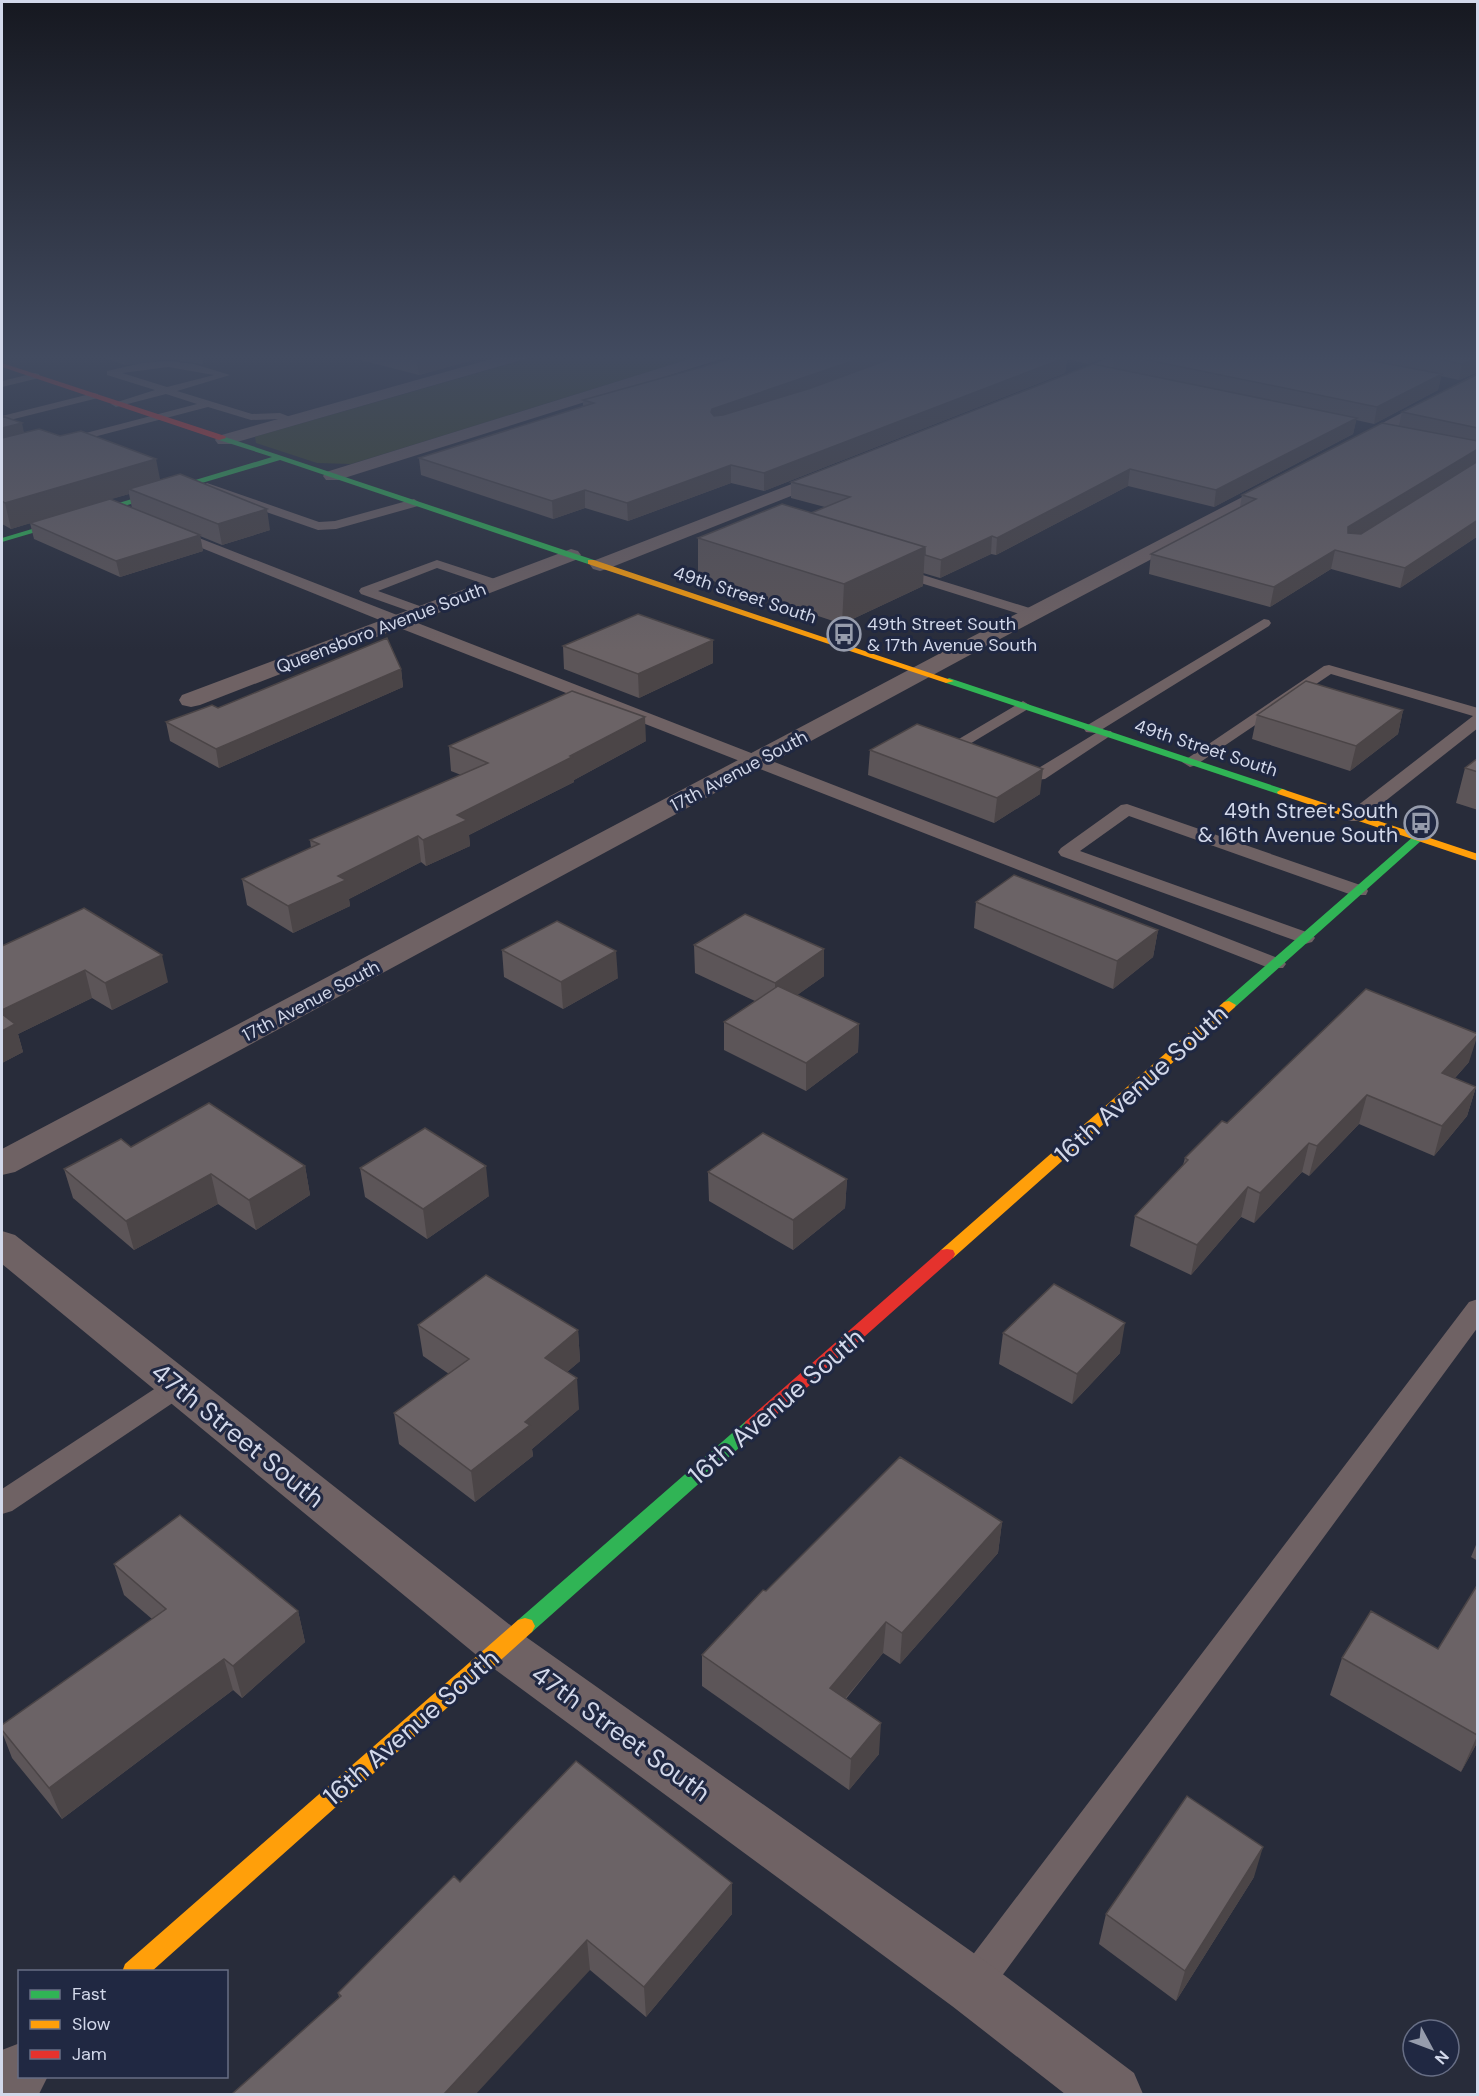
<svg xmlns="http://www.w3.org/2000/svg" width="1479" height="2096" font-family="'DM Sans',sans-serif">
	<rect width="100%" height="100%" fill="#282c3a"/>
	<path fill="#3c462c" d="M537 356H699L351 464 317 463 256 443 255 437 261 435Z"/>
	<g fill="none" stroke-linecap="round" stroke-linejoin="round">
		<path fill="#6f6264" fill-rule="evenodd" d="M168 361 194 364 230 375 177 391 252 414 280 413 298 420 293 423 279 419 251 420 208 407 67 444H59V440L197 404 166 394 116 407 111 404 155 390 107 375V371L142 363ZM168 367 214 375 167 387 122 373Z
			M35 373 39 374V378L2 387V381Z
			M94 393 98 394V398L6 421 2 419V416Z
			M207 483 319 522 335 521 414 499 420 503 418 506 336 529 318 530 203 490 201 487Z
			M176 529 1283 960 1286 964 1283 968H1269L392 625 172 536 170 533Z
			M437 560 501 581 503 584 496 588 437 568 378 591 428 609 430 612 423 616 361 594 359 591 361 588Z
			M897 567 1036 610 1038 613 1031 617 1026 616 892 574 890 571Z
			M1264 619 1269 620 1271 623 1269 626 1101 730 1111 731 1113 734 1045 779C1034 781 1016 775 1009 767L1017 762 1037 769 1096 733 1086 732 1084 729 1086 726Z
			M1329 665 1478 708V728L1360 821H1348L1345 817 1348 813 1473 716 1331 674 1196 765 1190 767 1182 762 1324 666Z
			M1023 701 1031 706 1028 709 968 745 978 751 976 754C967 757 952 753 947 746Z
			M1127 804 1366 887 1368 891 1366 895H1352L1129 816 1080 851 1312 934 1315 938 1312 942 1305 944 1061 856 1058 852 1061 848 1121 805Z
			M1478 1299V1327L985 1999 972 2004 959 1999 954 1986 959 1973 1469 1302Z
			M177 1377 186 1380 190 1387 186 1394 12 1511 2 1514V1489L168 1380Z"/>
		<path fill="#6f6264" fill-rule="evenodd" d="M502 356H527L525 359 230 444H218L215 440 218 436Z
			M699 356H723L721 359 338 480H326L323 476 326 472Z
			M1114 356H1135L1133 359 1068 385 1062 387 1054 382 1056 379Z
			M1478 373V385L1360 449H1348L1345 445 1348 441Z
			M833 468 839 469 842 473 839 477 607 569 600 571 593 569 590 565 593 561Z
			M1281 477 1288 479 1290 483 1288 487 968 656 15 1172 2 1175V1149L952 647Z
			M571 549 578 551 581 555 578 559 200 705 191 707 182 705 179 700 182 695Z
			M2 1231 15 1235 519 1632 992 1966 1134 2073 1143 2094H1065L952 2006 485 1662 2 1264Z
			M20 2043V2076H48L39 2094H2V2050Z"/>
		<path fill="#30b455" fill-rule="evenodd" d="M222 436 594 560 595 562 588 564 280 460 2 542V538L272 457 219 440 218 438Z
			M949 678 1286 790 1287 792 1286 794H1278L946 683 944 681Z
			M1418 835 1424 838 1422 840 1234 1008H1224L1222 1005 1224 1002 1414 836Z
			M752 1419 758 1421 761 1426 758 1431 532 1632 525 1634 518 1632 515 1626 518 1620 746 1421Z"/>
		<path fill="#ff9f0a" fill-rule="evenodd" d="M588 560H594L954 681 946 683 588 564Z
			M1282 789 1478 854V861L1278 794 1277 792Z
			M1229 1001 1236 1005 1234 1008 953 1258H941L939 1254 941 1250 1224 1002Z
			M525 1618 532 1620 535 1626 532 1632 151 1972H122L125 1964 518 1620Z"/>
		<path fill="#e5322d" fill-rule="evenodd" d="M2 363 225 436 226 438 219 440 2 367Z
			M947 1249 953 1250 955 1254 953 1258 758 1431 752 1433 746 1431 743 1426 746 1421 941 1250Z"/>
	</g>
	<path fill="#5c5558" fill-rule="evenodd" d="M100 356H205L202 364 168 359 125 365Z
		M345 356H487L419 375Z
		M741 356H1107L1088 364 1067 359 1065 373 764 491 731 483 628 521 585 508 553 519 421 475 419 458 583 407V400Z
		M1114 356H1478V372L1459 380 1441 376 1438 390 1374 424 1356 420 1353 434 1214 507 1128 486 996 555 991 554 940 578 923 573V586L842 624 698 576V538L811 513 825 507 791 498V482L1113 368Z
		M1478 374V536L1400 588 1331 569 1270 607 1149 574 1151 554 1240 507 1242 495 1399 426 1402 412Z
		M2 416 24 432 160 480 270 530 222 545 200 536 203 551 120 577 34 539 30 523 11 529 2 524ZM129 494 132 508 110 499Z
		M563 646 713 663 639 698 564 669Z
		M401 669 403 687 219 768 170 741 166 722 218 708Z
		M1403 710 1398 734 1350 771 1252 739 1257 715Z
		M646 741 574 780V782L469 835 470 846 426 866 421 862 349 899 350 906 293 933 247 905 242 879 311 848 310 840 461 775 451 771 449 746Z
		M870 750 1040 794 994 823 868 775Z
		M1478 758V810L1456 803 1465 768Z
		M976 902 1158 930 1153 957 1113 989 974 928Z
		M694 945 824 949V976L797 995 859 1024 858 1052 806 1091 724 1050V1022L755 1001 695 973Z
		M2 946 168 982 112 1010 92 998 18 1034 23 1052 2 1063Z
		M502 950 618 978 563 1009 504 977Z
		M1469 1062 1455 1078 1476 1087 1467 1116 1434 1156 1359 1124 1309 1176 1302 1172 1254 1223 1241 1217 1191 1275 1130 1246 1135 1216 1183 1165 1185 1158 1227 1123Z
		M131 1147 305 1166 310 1195 256 1230 218 1204 134 1250 73 1198 64 1169Z
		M360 1168 489 1196 427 1239 365 1197Z
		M708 1172 847 1179 845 1208 793 1250 709 1201Z
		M418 1325 578 1330 580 1361 567 1372 579 1409 532 1449 533 1456 475 1502 399 1444 394 1413 449 1374 423 1356Z
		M1003 1333 1120 1353 1072 1404 999 1364Z
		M1002 1522 998 1553 900 1664 883 1653 846 1699 879 1754 849 1790 702 1686V1655L766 1591Z
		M1478 1540V1561L1471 1557Z
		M114 1564 298 1611 305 1642 242 1698 233 1690 62 1819 12 1758 2 1732V1725L152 1619 124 1595Z
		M1478 1584V1741L1461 1772 1330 1695 1342 1658 1438 1649Z
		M1254 1877 1176 2001 1099 1944 1106 1914Z
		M460 1882 732 1883V1914L646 2017 590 1970 339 1997 338 1993Z"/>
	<path fill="#4b4547" d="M124 356H167L168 359 125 365Z
		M201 356H205L202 364Z
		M431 356H487L419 375 417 360Z
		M867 356H910L712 426 711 412 712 409Z
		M1089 356H1107L1088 364Z
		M1067 357 1065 373 764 491V473Z
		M1478 358V372L1459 380 1462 364Z
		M1442 374 1438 390 1374 424 1377 407Z
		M1357 418 1353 434 1214 507 1216 490Z
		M22 423 27 447 2 454V428Z
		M1478 449V463L1344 546 1348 527Z
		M156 459 161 484 129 489V494L11 529 5 503Z
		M731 465V483L628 521 627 503Z
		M1130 469 1128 486 996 555 997 538Z
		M585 490V508L553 519 552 501Z
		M267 509 270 530 222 545 218 524Z
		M1478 520V536L1400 588 1405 568Z
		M200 535 203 551 120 577 116 561Z
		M992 536 991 554 940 578 941 560Z
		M925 547 923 586 842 624 844 584Z
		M1335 550 1331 569 1270 607 1274 587Z
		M713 640V663L639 698 638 674Z
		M401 669 403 687 219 768 216 749Z
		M1403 710 1398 734 1350 771 1356 746Z
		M645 717 646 741 574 780V782L469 835 470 846 426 866 423 840 457 815Z
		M1043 769 1040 794 994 823 997 798Z
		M418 836 421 862 349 899 350 906 293 933 288 906 338 876Z
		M1158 930 1153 957 1113 989 1117 961Z
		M824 949V976L775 1011V983Z
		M616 951 618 978 563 1009 561 982Z
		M162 955 168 982 112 1010 105 983Z
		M85 970 92 998 18 1034 23 1052 2 1063V1010Z
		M859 1024 858 1052 806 1091V1063Z
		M1478 1034 1469 1062 1433 1102 1442 1073Z
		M1476 1087 1467 1116 1434 1156 1442 1126Z
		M1367 1095 1359 1124 1309 1176 1317 1146Z
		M1309 1143 1302 1172 1254 1223 1260 1193Z
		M305 1166 310 1195 256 1230 249 1200Z
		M486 1166 489 1196 427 1239 423 1209Z
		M211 1174 218 1204 134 1250 126 1221Z
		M847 1179 845 1208 793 1250V1220Z
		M1248 1187 1241 1217 1191 1275 1197 1245Z
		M1125 1323 1120 1353 1072 1404 1077 1374Z
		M578 1330 580 1361 548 1388 545 1358Z
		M577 1378 579 1409 532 1449 533 1456 475 1502 471 1471 525 1422Z
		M1002 1522 998 1553 900 1664 902 1633Z
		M298 1611 305 1642 242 1698 233 1666Z
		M886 1622 883 1653 828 1719 830 1688Z
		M224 1659 233 1690 62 1819 49 1788Z
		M881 1723 879 1754 849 1790 851 1759Z
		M1478 1734V1741L1461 1772Z
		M1263 1847 1254 1877 1176 2001 1185 1971Z
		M732 1883V1914L646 2017 644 1987Z
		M587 1940 590 1970 476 2094H444Z"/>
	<path fill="#6b6366" stroke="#4b4547" stroke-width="1.5" d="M402 356H431L417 360Z
		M741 356H867L712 409 711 412 714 416 723 415 811 388 898 356H1063L1067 357 764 473 731 465 627 503 585 490 552 501 419 458 594 403 583 400Z
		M1128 356H1347L1442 374 1377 407Z
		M1422 356H1478V358L1462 364Z
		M1093 364 1357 418 1216 490 1130 469 997 538 992 536 941 560 925 555V547L811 513 850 497 791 482Z
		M1478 374V428L1402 412Z
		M2 416 22 423 2 428Z
		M1382 423 1478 441V449L1348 527V533L1361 534 1478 461V520L1405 568 1335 550 1274 587 1151 554 1256 499 1242 495Z
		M39 429 60 436 81 431 156 459 5 503 2 501V438Z
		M180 474 267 509 218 524 129 489Z
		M110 499 200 535 116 561 30 523Z
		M782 504 925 547 844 584 698 538Z
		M638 614 713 640 638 674 563 646Z
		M387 638 401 669 216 749 166 722 212 705 218 708Z
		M1306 681 1403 710 1356 746 1257 715Z
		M572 691 645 717 570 756 572 757 457 815 467 820 423 840 418 836 338 876 346 880 288 906 242 879 319 844 310 840 488 763 449 746Z
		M917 724 1043 769 997 798 870 750Z
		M1478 758V772L1465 768Z
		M1014 875 1158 930 1117 961 976 902Z
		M84 908 162 955 105 983 85 970 2 1010V946Z
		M745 914 824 949 775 983 694 945Z
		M557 921 616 951 561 982 502 950Z
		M778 986 859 1024 806 1063 724 1022Z
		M1366 989 1478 1034 1442 1073 1476 1087 1442 1126 1367 1095 1317 1146 1309 1143 1260 1193 1248 1187 1197 1245 1135 1216 1188 1160 1185 1158 1222 1121 1227 1123Z
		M2 1014 15 1024 2 1031Z
		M209 1103 305 1166 249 1200 211 1174 126 1221 64 1169 121 1139 131 1147Z
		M425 1128 486 1166 423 1209 360 1168Z
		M763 1133 847 1179 793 1220 708 1172Z
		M486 1275 578 1330 545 1358 577 1378 525 1422 530 1425 471 1471 394 1413 469 1359 418 1325Z
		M1054 1284 1125 1323 1077 1374 1003 1333Z
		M900 1457 1002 1522 902 1633 886 1622 830 1688 881 1723 851 1759 702 1655 763 1590 766 1591Z
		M180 1515 298 1611 233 1666 224 1659 49 1788 2 1730V1725L166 1609 114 1564Z
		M1478 1584 1477 1735 1342 1658 1371 1611 1438 1649Z
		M576 1761 732 1883 644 1987 587 1940 444 2094H232L341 1996 338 1993 454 1876 460 1882Z
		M1187 1796 1263 1847 1185 1971 1106 1914Z"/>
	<linearGradient id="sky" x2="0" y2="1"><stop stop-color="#161820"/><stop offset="0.55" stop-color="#424b60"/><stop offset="1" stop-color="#424b60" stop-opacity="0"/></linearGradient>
	<rect width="1479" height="650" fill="url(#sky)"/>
	<defs>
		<g id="bus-ring" transform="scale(1.725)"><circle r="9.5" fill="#202842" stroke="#969cac" stroke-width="1.5"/><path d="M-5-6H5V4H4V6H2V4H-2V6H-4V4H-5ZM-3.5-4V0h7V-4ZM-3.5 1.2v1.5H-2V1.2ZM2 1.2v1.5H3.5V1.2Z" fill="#969cac"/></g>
	</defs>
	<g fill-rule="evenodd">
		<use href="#bus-ring" x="844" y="634"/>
		<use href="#bus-ring" x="1421" y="823"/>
	</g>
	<g text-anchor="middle" stroke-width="6" stroke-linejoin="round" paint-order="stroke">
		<g font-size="18" fill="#d2d8ea" stroke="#202842">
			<text transform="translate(745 595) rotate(18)" y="6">49th Street South</text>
			<text transform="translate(381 628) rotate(-21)" y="6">Queensboro Avenue South</text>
			<text transform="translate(1206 748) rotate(18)" y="6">49th Street South</text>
			<text transform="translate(739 771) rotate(-28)" y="6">17th Avenue South</text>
			<text transform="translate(311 1001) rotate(-28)" y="6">17th Avenue South</text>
		</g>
		<g font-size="18" fill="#d2d8ea" stroke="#202842" text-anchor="start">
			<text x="867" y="630">49th Street South<tspan x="867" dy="21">&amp; 17th Avenue South</tspan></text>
		</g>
		<g font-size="21" fill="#d2d8ea" stroke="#202842" text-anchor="end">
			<text x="1398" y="818">49th Street South<tspan x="1398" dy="24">&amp; 16th Avenue South</tspan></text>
		</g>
		<g font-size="26" fill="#d2d8ea" stroke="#202842">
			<text transform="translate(1141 1084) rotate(-42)" y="9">16th Avenue South</text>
			<text transform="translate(776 1406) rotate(-41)" y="9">16th Avenue South</text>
			<text transform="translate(238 1435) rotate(39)" y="9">47th Street South</text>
			<text transform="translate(411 1727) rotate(-41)" y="9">16th Avenue South</text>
			<text transform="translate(621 1733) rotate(36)" y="9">47th Street South</text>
		</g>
	</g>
	<rect width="1479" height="2096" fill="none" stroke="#d2d8ea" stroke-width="6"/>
	<rect x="18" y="1970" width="210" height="108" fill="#202842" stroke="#676e85" stroke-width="1.5"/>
	<rect x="30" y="1990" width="30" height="9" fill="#30b455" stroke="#676e85" stroke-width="1.5"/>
	<text x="72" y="2000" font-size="18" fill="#d2d8ea">Fast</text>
	<rect x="30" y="2020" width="30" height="9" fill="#ff9f0a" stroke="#676e85" stroke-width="1.5"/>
	<text x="72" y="2030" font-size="18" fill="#d2d8ea">Slow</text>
	<rect x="30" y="2050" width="30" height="9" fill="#e5322d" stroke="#676e85" stroke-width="1.5"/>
	<text x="72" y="2060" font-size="18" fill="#d2d8ea">Jam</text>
	<g transform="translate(1431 2048) rotate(131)"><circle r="28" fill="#202842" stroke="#676e85" stroke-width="1.5"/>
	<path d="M0-4.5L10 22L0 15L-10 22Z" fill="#969cac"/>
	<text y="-9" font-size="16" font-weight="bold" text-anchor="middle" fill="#d2d8ea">N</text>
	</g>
</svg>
